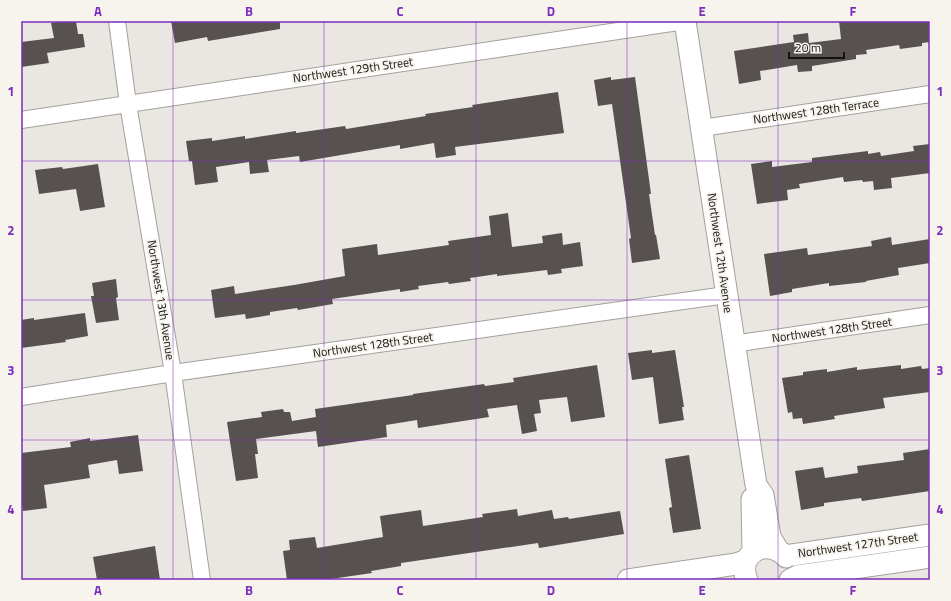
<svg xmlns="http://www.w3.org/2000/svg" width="951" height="601" font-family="'Titillium Web',sans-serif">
	<rect width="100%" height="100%" fill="#eae6e1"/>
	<path fill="#575150" d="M57 21H76L78 34H83L85 47 47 53 49 63 21 67V42L54 38 51 23 57 22Z
		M171 21H280V29L208 41 207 37 175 43Z
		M839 21H930V42L922 43V46L900 49 899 45 866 50 867 54 856 55V59L812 66V71L798 72 797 65 760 71 761 80 739 84 734 51 794 42 793 35 808 33 809 43 841 39Z
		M611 77V80L635 77 651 194H649L655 235H656L660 259 632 263 629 239 631 238 612 104 598 106 594 80Z
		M558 92 564 133 455 147 456 155 436 158 434 143 400 149V145L300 162 299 156 267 160 269 172 250 174 249 162 216 167 218 182 195 185 192 161H189L186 141 212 138V141L245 136V139L296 131V133L345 126 346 129 426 116 425 114 473 107 472 105Z
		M930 144V173L891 178 892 188 874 190 873 181 863 182 862 180 844 182 843 177 799 184 800 188 787 190 788 200 757 204 751 164 772 161V167L812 162V158L868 151V154L880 152 881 156 914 151 913 146Z
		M98 164 105 207 80 211 76 189 39 194 35 170 62 167 63 169Z
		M508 213 512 247 543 243 542 236 562 233 563 245 580 242 583 266 561 269 562 273 548 275 547 270 497 276V274L470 278 471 281 449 284 448 282 418 286 419 289 400 292V289L332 299 333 304 298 310 297 308 270 312V315L246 319 245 314 215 318 211 290 234 286 235 294 294 285 345 276 342 249 377 244 378 255 449 245 448 241 491 235 489 216Z
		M891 237 892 245 930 239V263L898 268 899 275 866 281V282L829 286V283L792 289V292L770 296 764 254 807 248 808 255 872 246 871 241Z
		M116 279 118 297 116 298 119 320 96 323 91 296H94L92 283Z
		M85 313 88 336 65 340 66 342 21 348V320L34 318V320Z
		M652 350V353L675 350 684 407H682L684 420 659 424 653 377 632 380 628 353Z
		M597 365 605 417 571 422 567 397 539 400 541 413 534 414 537 431 522 434 517 405 487 409 489 417 418 428 417 420 386 425 387 437 318 447 316 431 256 439 258 454H255L258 478 236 481 227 422 262 417 261 412 283 409 284 412H290L292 421 316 417 315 409 413 395V394L484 384 485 386 514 382 513 378Z
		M901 365V369L921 366 922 369 930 368V392L883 398 885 408 834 416 835 419 803 424 802 418 793 419 792 412 788 413 782 378 803 375V372L827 369V372L857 367V370Z
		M138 435 143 471 119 474 117 460 88 465 90 478 44 485 47 508 23 511 21 497V453L71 447 70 442 90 438V441Z
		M930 449V491L862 501 861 498 824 503V506L801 510 795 471 823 467 825 478 858 473 857 466 904 460 903 453Z
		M689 455 701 529 673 533 669 508 672 507 665 459Z
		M517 509 518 516 552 510 554 519 568 517 569 519 620 511 624 534 539 548 538 543 401 563V566L371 571 372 573 324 580H287L283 551 290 550 289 540 315 537 317 548 383 537 380 516 421 510 423 526 483 517 482 514Z
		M155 546 160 580H97L93 557Z"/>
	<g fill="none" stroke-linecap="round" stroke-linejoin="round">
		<g stroke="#a4a19c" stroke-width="18">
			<path id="minor" d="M117 21 128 104 173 373 202 580
				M21 120 685 21
				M702 128 930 94
				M733 344 930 315
				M21 397 173 373 726 295"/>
		</g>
		<g stroke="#a4a19c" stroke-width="23">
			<path id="tertiary" d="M685 21 756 485 763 495 770 537 778 550
				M752 499 753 552
				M785 556 930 535
				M628 580 736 564 747 560
				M747 580C736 554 767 536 786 557
				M790 580 798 576 930 557"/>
		</g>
		<use href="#minor" stroke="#fff" stroke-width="16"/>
		<use href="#tertiary" stroke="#fff" stroke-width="21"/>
	</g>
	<path fill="none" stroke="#7b2cbf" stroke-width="1" stroke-opacity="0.55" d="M173 21V580M324 21V580M476 21V580M627 21V580M778 21V580M21 161H930M21 300H930M21 440H930"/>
	<g text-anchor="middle" stroke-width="4" stroke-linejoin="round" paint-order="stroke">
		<g font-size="12" fill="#141311" stroke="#f7f4ee">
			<text transform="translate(353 70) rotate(-8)" y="4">Northwest 129th Street</text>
			<text transform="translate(816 111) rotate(-8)" y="4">Northwest 128th Terrace</text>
			<text transform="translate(720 253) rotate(82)" y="4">Northwest 12th Avenue</text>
			<text transform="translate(161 300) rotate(81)" y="4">Northwest 13th Avenue</text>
			<text transform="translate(832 330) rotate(-8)" y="4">Northwest 128th Street</text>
			<text transform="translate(373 345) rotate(-8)" y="4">Northwest 128th Street</text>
			<text transform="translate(858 545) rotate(-8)" y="4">Northwest 127th Street</text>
		</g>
	</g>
	<rect width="951" height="601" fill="none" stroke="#f7f4ee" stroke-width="44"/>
	<path d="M789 52v6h55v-6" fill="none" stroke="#141311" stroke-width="2"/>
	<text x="795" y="52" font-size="12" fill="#141311" stroke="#f7f4ee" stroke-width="3" paint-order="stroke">20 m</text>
	<rect x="22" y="22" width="907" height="557" fill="none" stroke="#7b2cbf" stroke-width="1.5"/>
	<g font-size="13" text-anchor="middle" font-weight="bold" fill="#7b2cbf">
		<text x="98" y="16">A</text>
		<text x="249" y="16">B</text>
		<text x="400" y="16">C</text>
		<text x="551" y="16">D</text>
		<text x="702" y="16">E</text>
		<text x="853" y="16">F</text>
		<text x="11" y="96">1</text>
		<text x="940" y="96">1</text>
		<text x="11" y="235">2</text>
		<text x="940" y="235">2</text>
		<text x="11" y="375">3</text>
		<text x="940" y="375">3</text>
		<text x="11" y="514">4</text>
		<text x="940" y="514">4</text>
		<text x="98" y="595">A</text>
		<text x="249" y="595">B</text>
		<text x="400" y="595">C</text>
		<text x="551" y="595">D</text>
		<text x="702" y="595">E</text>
		<text x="853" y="595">F</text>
	</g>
</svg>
